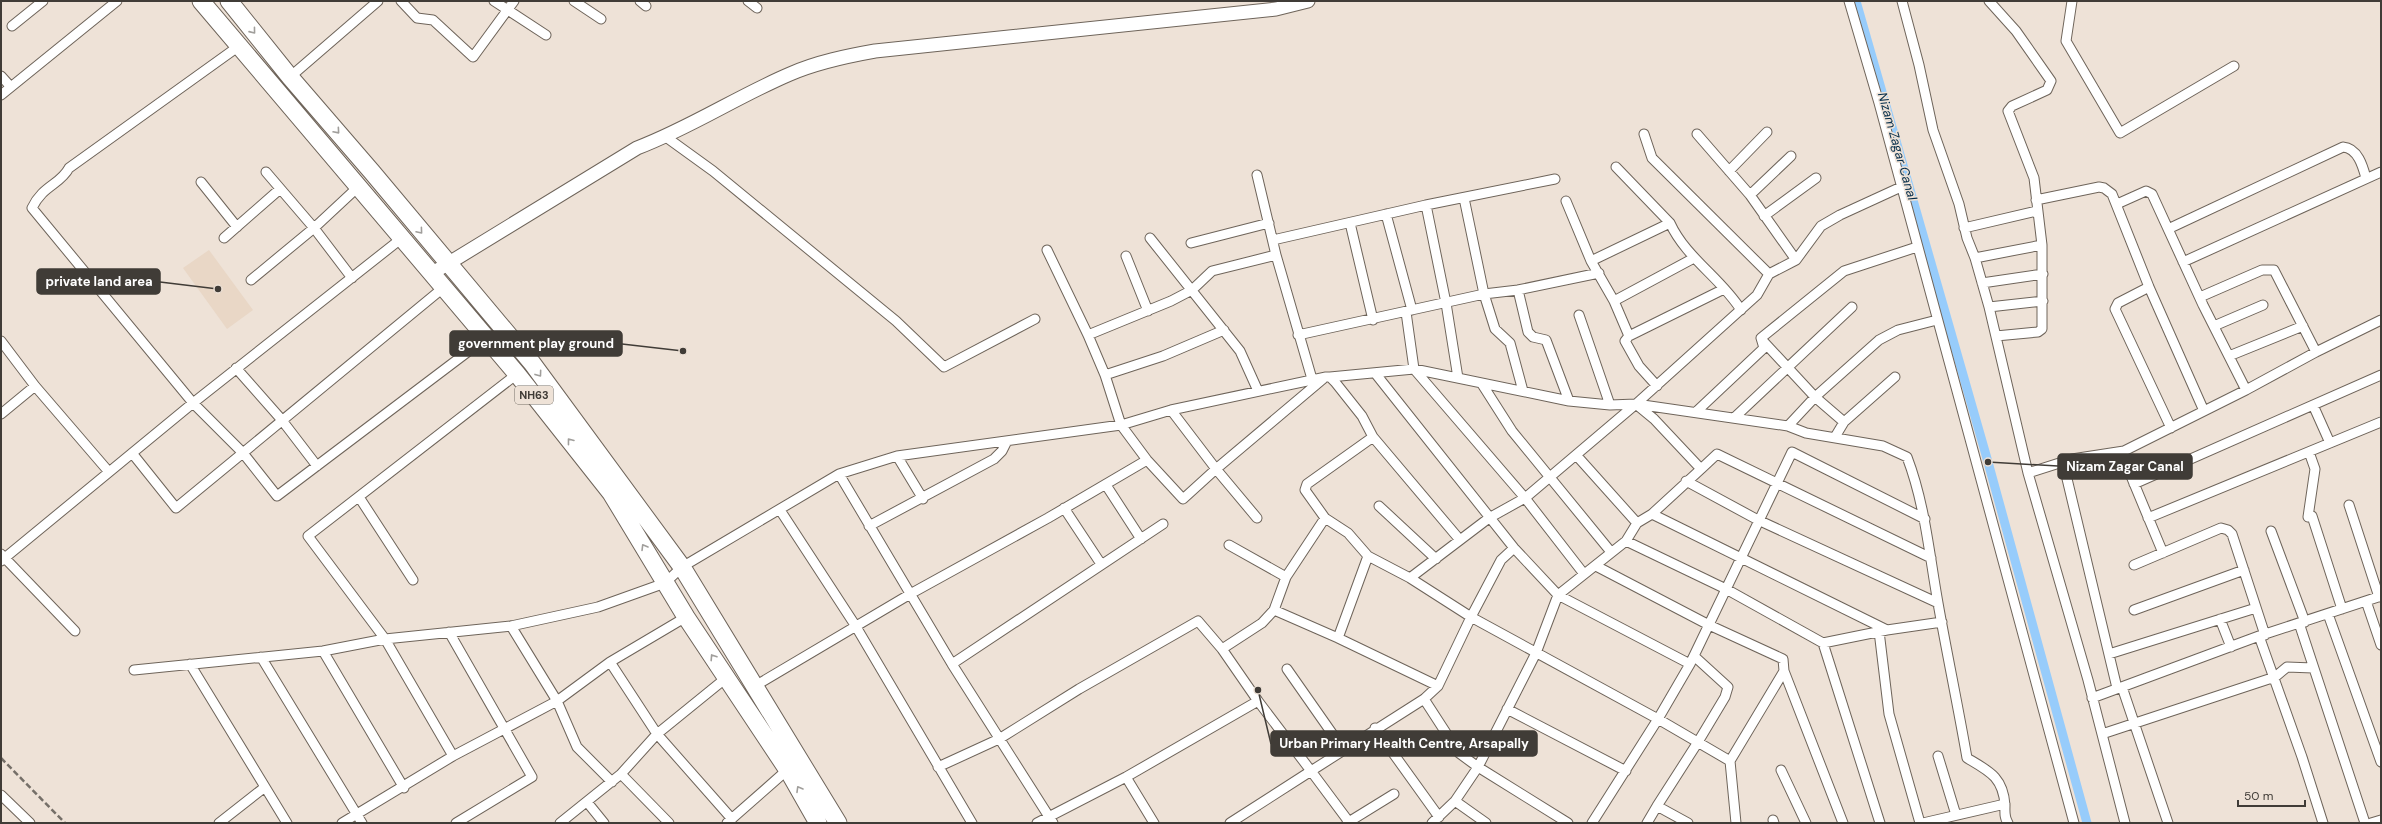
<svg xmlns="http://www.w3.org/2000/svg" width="2382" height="824" font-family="'DM Sans',sans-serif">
	<rect width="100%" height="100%" fill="#eee2d7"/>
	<path fill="#e9d7c6" d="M209 250 253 310 227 329 183 268Z"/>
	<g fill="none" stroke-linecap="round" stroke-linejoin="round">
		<path stroke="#97ccfb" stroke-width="9" d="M1856 1 1988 462 2087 823"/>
		<g stroke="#6e645a" stroke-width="11">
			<path id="street" d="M401 1 417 18 433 20 473 57 514 1
				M494 1 546 35
				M574 1 601 19
				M640 1 646 6
				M748 1 757 8
				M1849 1 1879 103 2074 823
				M1902 1 1919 65 1933 130 1959 204 1967 238 1975 258 1989 307 2028 473 2088 680 2125 823
				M1989 1 2016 31 2051 81 2047 90 2012 106 2008 111 2034 178 2042 245V329L2038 332 1996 336
				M2072 1 2066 41 2120 133 2234 66
				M12 26 43 1
				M239 46 69 168C60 185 43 185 32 208L193 403 243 453 277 496 486 338
				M1 76 10 86
				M290 77 378 1
				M1 95 117 1
				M1644 134 1652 158 1769 274
				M1697 134 1750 195 1796 260
				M666 137 713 171 896 321 944 367 1035 319
				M1616 167 1670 223C1686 258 1721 278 1741 310
				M1729 171 1767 132
				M266 172 314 228 352 278
				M1257 175 1276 255
				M201 182 237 227
				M1901 187 1840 215 1821 226 1796 260 1769 274 1757 295 1636 404 1788 426 1806 433 1883 446 1907 457C1925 504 1929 553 1938 603 1947 654 1958 706 1967 758 1989 771 2003 777 2005 805 2005 813 2004 817 2008 823
				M1750 195 1791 156
				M1464 198 1484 294 1495 329 1510 343 1523 391
				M2036 200 2099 187 2104 188 2112 194 2149 287 2204 411
				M1566 201 1591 261 1614 301 1629 336 1625 341 1639 366 1657 386
				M2117 204 2146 191 2152 194 2203 305 2246 390
				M1426 205 1446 303 1458 378
				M1386 214 1412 310
				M1764 216 1816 178
				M1350 223 1373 320
				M1964 228 2037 211
				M2168 229 2343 147C2358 148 2363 167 2366 178
				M224 238 280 189
				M1150 238 1240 351 1258 391
				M1273 240 1426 205 1555 179
				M1191 243 1269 223
				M1047 250 1088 335
				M1126 256 1148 311
				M1975 258 2042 245
				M1591 261 1670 223
				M2183 262 2381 172
				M251 280 314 228 358 187
				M1982 283 2043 274
				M2149 287 2118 303 2115 309 2171 428
				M1518 290 1528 332 1533 337 1546 340 1569 401
				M2200 297 2262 270H2274L2316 352
				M1614 301 1694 258
				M1989 307 2043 301
				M1406 312 1414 369 1525 498 1584 574
				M1579 315 1610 405
				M2214 326 2263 305
				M1298 335 1484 294 1518 290 1599 273
				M1629 336 1724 289
				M1 341 35 386 109 472
				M1763 341 1815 397 1844 422 1835 437
				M2229 356 2303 326
				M236 368 281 419 317 466
				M1375 373 1514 548 1558 595 1690 664
				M1105 375 1163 356 1224 330
				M1330 377 1414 369 1569 401 1610 405 1636 404 1525 498 1489 518 1410 578
				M1482 384 1512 431 1611 552
				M2313 405 2330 443
				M1171 410 1216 469 1324 378
				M1697 411 1764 348 1761 338 1844 271 1917 247
				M1 414 35 386
				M1735 417 1852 307
				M1844 422 1895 377
				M1788 426 1815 397 1879 340 1898 330 1937 320
				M2121 452 2163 553
				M132 453 176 508 443 288
				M897 456 923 499
				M1577 456 1637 523
				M2063 462 2117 688
				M1701 469 1717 454 1931 558
				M2028 473 2072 459 2124 451 2246 390 2316 352 2381 320
				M839 474 952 664 1053 823
				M1686 481 1758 520 1938 603
				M2134 484 2381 375
				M1106 485 1141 539
				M359 497 413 580
				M2349 505 2379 597
				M1379 506 1436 559
				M1064 508 1101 564
				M780 510 855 625 972 823
				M1652 514 1887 630 1942 622
				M2312 516 2342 609
				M2308 517 2315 469 2309 452
				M1257 518 1216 469 1183 499 1147 460 1121 425 1105 375 1088 335 1171 301 1192 290 1212 271 1276 255 1312 379
				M2148 518 2381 422
				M869 526 994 459 1002 451 1007 441
				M2271 531 2305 622
				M1626 541 1726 589 1823 643 1887 630
				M1229 545 1286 577 1274 610
				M1514 548 1501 560 1471 617 1658 719 1690 664 1792 452 1925 519
				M1 554 75 631
				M1368 556 1348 533 1325 518 1305 490 1307 484 1373 437
				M1 561 193 403 402 238
				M2134 565 2221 528 2228 530 2232 534 2265 635
				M1596 566 1709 625 1783 659 1784 671 1843 823
				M1286 577 1325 518
				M2366 601 2381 645
				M2134 610 2244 570
				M2328 614 2381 762
				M2220 619 2231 647
				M2299 623 2365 823
				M511 626 557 701 577 747 612 782
				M1879 631 1889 714 1920 823
				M449 632 532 777 456 823
				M2259 636 2302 757 2323 823
				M1338 638 1438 686
				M1823 643 1880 823
				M1222 649 1262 623 1274 610 1338 638 1368 556 1410 578 1471 617 1438 686 1424 699 1311 771 1349 822
				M323 651 404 788
				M2109 654 2256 608
				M261 657 362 823
				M610 662 657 734 732 819
				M190 664 287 823
				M952 664 1163 524
				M1287 669 1343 749
				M134 670 323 651 385 639 511 626 598 607 665 583 682 567 839 474 897 456 1121 425 1171 410 1326 377H1330L1335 382 1362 416 1373 437 1460 540
				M755 686 912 593 1048 518 1147 460
				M2122 687 2168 823
				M2092 698 2259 636 2381 596
				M1424 699 1459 753 1478 767 1536 653 1558 595 1626 541 1637 523 1652 514 1701 469 1654 419 1637 405
				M1507 709 1626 771
				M1375 728 1439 817
				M2102 734 2275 677 2287 667 2313 668
				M453 756 385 639 308 536 517 374
				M1938 756 1956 815
				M938 767 999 739 1079 689 1198 621 1222 649 1258 701 1311 771 1230 823
				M1781 770 1806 823
				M621 774 669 823
				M1126 777 1154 823
				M1 795 30 823
				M1455 801 1486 823
				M587 802 604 823
				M1657 806 1698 742 1725 697 1728 687 1694 656
				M1773 820 1774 823
				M219 823 265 787
				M342 823 453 756 557 701 610 662 686 617
				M560 823 621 774 657 734 726 678
				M727 823 786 771
				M1037 823 1126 777 1258 701
				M1347 823 1394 794
				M1432 823 1455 801 1478 767 1568 823
				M1592 823 1658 719 1730 761
				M1647 823 1657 806 1688 823
				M1736 823 1730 761 1784 671
				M1923 823 2005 804
				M2371 823 2381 820"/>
		</g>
		<g stroke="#6e645a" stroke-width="15">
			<path id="secondary" d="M431 274 637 148C690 128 738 96 790 74 817 62 847 56 875 51L1276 9 1308 1"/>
		</g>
		<g stroke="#6e645a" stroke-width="19">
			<path id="highway" d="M201 1 517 374 611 493 686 617 789 772 818 823
				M229 1 290 77 372 172 532 363 682 567 838 823"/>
		</g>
		<use href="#street" stroke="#fff" stroke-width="9"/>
		<use href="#secondary" stroke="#fff" stroke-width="13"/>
		<use href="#highway" stroke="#fff" stroke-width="17"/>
		<path stroke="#756f68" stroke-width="2.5" stroke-dasharray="6 3" stroke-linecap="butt" d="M1 758 65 823"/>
	</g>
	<defs><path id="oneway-chevron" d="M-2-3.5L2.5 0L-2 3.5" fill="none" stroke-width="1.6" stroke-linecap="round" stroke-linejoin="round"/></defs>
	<g stroke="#a09e9b">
		<use href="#oneway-chevron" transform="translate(253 31) rotate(51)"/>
		<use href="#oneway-chevron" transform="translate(337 131) rotate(49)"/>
		<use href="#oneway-chevron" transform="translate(420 231) rotate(50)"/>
		<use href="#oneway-chevron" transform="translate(539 374) rotate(54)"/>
		<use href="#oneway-chevron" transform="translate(570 441) rotate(-128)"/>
		<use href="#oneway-chevron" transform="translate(644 547) rotate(-121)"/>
		<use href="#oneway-chevron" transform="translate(713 657) rotate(-123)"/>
		<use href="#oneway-chevron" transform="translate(799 789) rotate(-120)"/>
	</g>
	<g text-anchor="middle" stroke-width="3" stroke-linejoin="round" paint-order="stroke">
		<rect fill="#eee2d7" stroke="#746e67" stroke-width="1" x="515" y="386" width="38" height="18" rx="3"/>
		<g font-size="11" font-weight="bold" fill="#403c37">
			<text x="534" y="399">NH63</text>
		</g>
		<g font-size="13" font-style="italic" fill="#022b49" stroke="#eee2d7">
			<text transform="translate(1898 146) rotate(74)" y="5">Nizam Zagar Canal</text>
		</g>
	</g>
	<path fill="none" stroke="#403c37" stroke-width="1.5" d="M218 289L160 282M683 351L622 344M1988 462L2058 466M1258 690L1271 744"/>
	<g fill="#403c37" stroke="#eee2d7" stroke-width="1.5">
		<circle cx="218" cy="289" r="4"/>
		<circle cx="683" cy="351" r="4"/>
		<circle cx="1988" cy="462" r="4"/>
		<circle cx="1258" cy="690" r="4"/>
	</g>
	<g fill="#403c37" stroke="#403c37" stroke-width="1.5">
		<rect x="37" y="269" width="123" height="25" rx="4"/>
		<rect x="450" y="331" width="172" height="25" rx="4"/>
		<rect x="2058" y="454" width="134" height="25" rx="4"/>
		<rect x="1271" y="731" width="266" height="25" rx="4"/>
	</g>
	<g font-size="13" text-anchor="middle" font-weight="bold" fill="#fff">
		<text x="99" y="286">private land area</text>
		<text x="536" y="348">government play ground</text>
		<text x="2125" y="471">Nizam Zagar Canal</text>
		<text x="1404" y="748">Urban Primary Health Centre, Arsapally</text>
	</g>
	<rect width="2382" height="824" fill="none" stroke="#403c37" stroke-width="4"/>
	<path d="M2238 800v6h67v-6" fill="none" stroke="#403c37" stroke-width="2"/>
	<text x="2244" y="800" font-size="12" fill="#403c37" stroke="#eee2d7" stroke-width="3" paint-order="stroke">50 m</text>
</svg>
